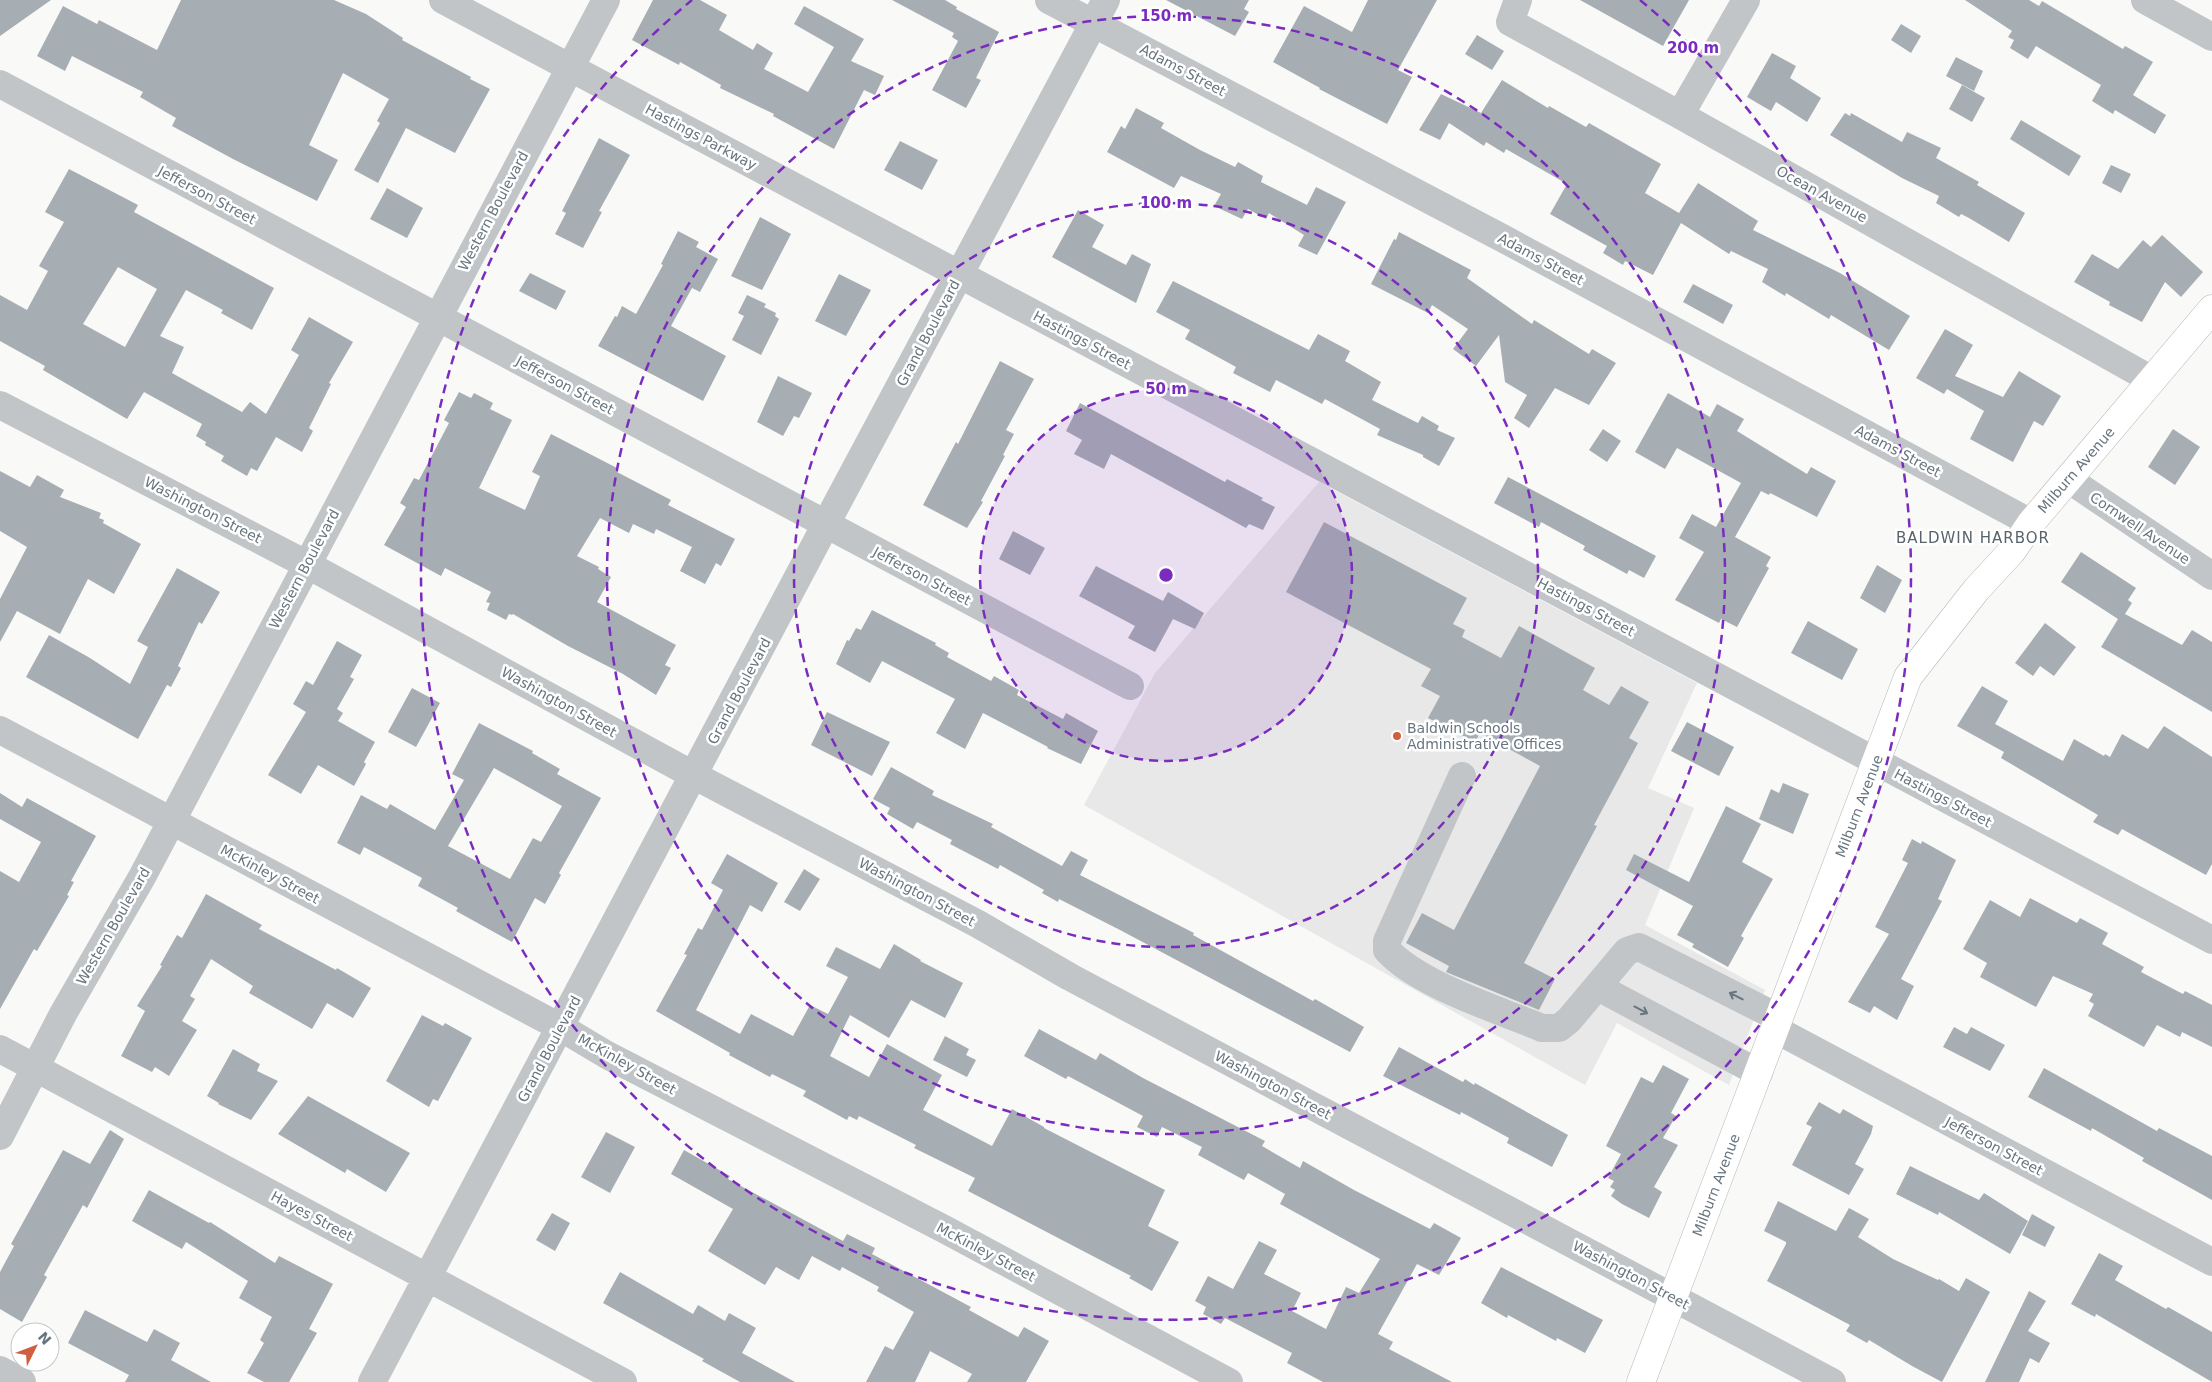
<svg xmlns="http://www.w3.org/2000/svg" width="2212" height="1382" font-family="'DejaVu Sans',sans-serif">
	<rect width="100%" height="100%" fill="#f9f9f7"/>
	<path fill="#e7e8e7" d="M1319 482 1697 683 1648 788 1694 808 1645 925 1765 990 1729 1085 1617 1023 1585 1085 1084 805 1155 673Z"/>
	<path fill="#a7aeb3" fill-rule="evenodd" d="M0 0H51L0 36Z
		M181 0H334L366 14 403 38 402 40 471 77 470 79 490 89 455 153 406 128 378 183 354 170 380 123 377 121 389 99 343 73 309 145 338 160 317 201 233 159 172 126 176 118 140 97 143 92 72 56 65 71 37 56 63 6 97 24 99 20 157 50Z
		M653 0H700L727 15 719 30 753 50 757 43 773 53 764 69 808 92 834 47 794 24 804 6 864 39 851 61 884 76 875 95 864 90 834 149 773 116 774 114 720 88 721 85 680 62 679 65 632 40Z
		M892 0H945L957 7 956 9 999 32 976 78 981 80 966 108 932 90 958 41 952 37 954 33Z
		M1166 0H1249L1244 9 1249 12 1235 36Z
		M1368 0H1437L1398 70 1412 77 1387 124 1319 89 1320 88 1273 62 1304 6 1352 32Z
		M1580 0H1689L1663 46Z
		M1965 0H2029L2039 6 2042 1 2123 49 2125 46 2153 62 2133 95 2166 115 2155 134 2115 110 2113 114 2092 101 2101 85 2036 46 2028 59 2010 48 2014 40 2008 37 2012 31Z
		M1901 24 1921 36 1911 53 1891 40Z
		M1477 35 1504 51 1492 70 1465 54Z
		M1772 53 1796 66 1790 78 1821 98 1807 122 1776 102 1771 111 1747 97Z
		M1956 57 1983 71 1974 91 1946 76Z
		M1502 80 1548 108 1549 106 1586 127 1589 123 1661 164 1645 193 1679 213 1698 183 1758 221 1753 230 1840 273 1910 316 1889 350 1831 315 1829 319 1786 293 1785 296 1762 282 1768 269 1731 251 1729 254 1681 223 1653 275 1625 261 1623 265 1603 253 1607 246 1550 214 1567 184 1506 149 1504 153 1486 142 1484 146 1449 123 1440 140 1419 130 1441 94 1481 113Z
		M1962 85 1985 98 1972 122 1949 109Z
		M1136 108 1164 123 1161 128 1200 150 1235 167 1238 162 1263 176 1261 182 1307 205 1316 187 1346 202 1317 255 1298 246 1304 235 1269 213 1266 219 1248 209 1242 219 1214 206 1221 194 1181 176 1174 188 1107 152 1121 126 1125 129Z
		M1845 113 1850 116 1851 113 1902 142 1907 132 1941 148 1936 158 1979 182 1977 185 2025 213 2009 242 1969 218 1961 214 1959 217 1936 203 1939 196 1902 178 1830 135Z
		M2021 120 2081 156 2069 176 2010 139Z
		M599 138 630 155 599 211 602 212 583 248 555 234 566 213 562 211Z
		M900 141 938 160 922 190 884 170Z
		M2111 165 2131 174 2121 193 2102 183Z
		M69 169 138 205 134 212 274 288 252 330 221 313 223 310 186 290 160 336 184 347 172 373 242 412 250 402 266 414 299 355 291 350 309 317 353 342 329 383 331 384 309 428 313 431 302 452 276 437 257 471 251 468 247 476 221 461 224 456 205 445 206 442 196 436 202 424 144 392 127 419 43 370 45 366 0 341V295L27 310 48 271 39 266 64 222 45 212ZM118 267 157 289 125 347 83 324Z
		M387 188 423 208 407 238 370 219Z
		M1078 210 1104 225 1092 247 1126 265 1132 254 1151 264 1136 303 1052 257Z
		M760 217 791 234 762 290 731 276Z
		M678 231 699 242 696 247 718 259 700 292 692 288 671 326 726 356 703 401 598 346 615 316 617 317 622 306 636 314 663 265 661 264Z
		M1399 232 1471 270 1467 278 1532 324 1534 320 1589 354 1592 349 1616 363 1589 405 1555 388 1529 428 1514 418 1527 395 1505 382 1499 335 1476 366 1453 349 1468 329 1432 305 1428 313 1371 284 1394 239 1396 240Z
		M2162 235 2203 272 2181 297 2165 282 2142 322 2109 305 2110 302 2074 282 2092 254 2118 269 2143 240 2151 247Z
		M530 273 566 291 556 310 519 291Z
		M839 274 871 290 846 336 815 321Z
		M1173 281 1309 350 1318 334 1350 351 1345 361 1381 382 1372 400 1418 423 1422 416 1439 426 1437 430 1455 438 1439 466 1423 457V455L1377 435 1380 429 1325 399 1322 404 1276 380 1270 392 1233 373 1236 367 1185 339 1190 330 1156 312Z
		M1693 284 1733 305 1723 324 1683 302Z
		M747 295 766 304 764 307 776 313 775 316 779 319 761 355 732 340 744 316 738 313Z
		M1945 329 1973 345 1955 376 2003 397 2019 371 2061 396 2043 426 2034 421 2013 462 1970 439 1984 411 1947 389 1944 394 1916 378Z
		M1000 361 1034 379 1006 430 1014 434 1003 455 1005 456 981 501 983 502 967 528 923 505 956 442 958 444Z
		M778 376 812 393 799 418 794 416 783 436 757 422Z
		M459 392 471 398 474 393 493 403 490 409 512 420 479 488 525 510 540 476 532 472 551 434 617 468 615 471 671 500 668 505 735 539 721 566 716 563 705 584 680 571 692 547 656 529 654 534 633 524 629 533 600 518 577 556 599 567 598 569 611 577 597 602 676 645 665 665 671 668 656 695 623 674 568 646 513 614 512 615 509 614 506 620 487 610 490 603 486 602 491 592 445 568 441 576 384 545 406 507 400 503 414 478 419 480 449 423 444 420Z
		M1668 393 1710 417 1717 404 1744 419 1737 431 1807 474 1811 467 1836 481 1817 517 1770 493 1769 495 1761 491 1735 537 1771 557 1766 566 1769 568 1737 627 1721 619 1719 623 1675 600 1704 552 1679 538 1692 514 1716 527 1741 483 1677 448 1665 469 1635 452Z
		M1080 403 1225 482 1227 479 1263 498 1261 500 1275 507 1263 530 1249 524 1246 528 1111 454 1104 469 1074 454 1082 440 1066 431Z
		M1603 429 1621 441 1607 462 1589 450Z
		M2173 429 2200 447 2175 485 2148 467Z
		M0 471 30 487 37 475 64 490 60 497 101 513 99 518 104 520 103 523 141 544 114 594 88 579 60 634 17 611 0 642V599L27 547 0 531Z
		M1508 477 1656 556 1644 578 1629 570 1627 574 1583 550 1585 546 1541 522 1539 527 1494 503Z
		M1324 522 1467 598 1453 624 1465 630 1462 637 1501 658 1519 626 1595 668 1583 690 1609 705 1621 686 1649 702 1629 738 1638 743 1594 825 1597 826 1524 963 1555 979 1539 1010 1446 972 1449 966 1406 943 1422 913 1454 930 1540 766 1480 733 1475 742 1428 718 1440 696 1421 686 1431 669 1286 592Z
		M1013 531 1045 548 1030 575 999 559Z
		M2081 552 2136 588 2128 600 2132 603 2125 614 2182 645 2192 630 2212 642V712L2101 647 2118 619 2061 582Z
		M1877 565 1902 580 1885 613 1860 598Z
		M1096 566 1163 601 1168 592 1204 613 1195 629 1173 619 1155 652 1128 638 1135 626 1079 596Z
		M177 568 220 592 202 624 199 622 178 666 181 668 171 687 167 685 138 739 26 677 49 635 90 658 130 684 148 647 137 641Z
		M872 610 936 643 935 645 949 653 947 657 991 681 994 676 1019 690 1017 695 1063 719 1066 713 1098 731 1081 764 1047 748 1048 747 983 713 965 749 936 733 955 699 882 661 870 683 836 664 847 640 849 641 856 628 861 630Z
		M1808 621 1858 649 1842 680 1791 653Z
		M2045 623 2076 647 2054 676 2040 666 2033 676 2015 663Z
		M337 641 362 655 350 677 354 679 337 709 343 713 338 721 375 742 364 762 366 764 354 786 318 765 301 794 268 775 306 712 293 704 306 681 313 685Z
		M1982 686 2008 701 1995 724 2063 761 2074 739 2104 756 2105 754 2110 757 2122 734 2148 749 2164 726 2212 757V864L2206 875 2122 829 2118 835 2093 822 2098 815 2001 758 2004 752 1957 726Z
		M412 688 440 703 416 747 388 732Z
		M827 712 890 742 872 776 811 745Z
		M1687 722 1734 747 1719 776 1671 751Z
		M479 723 533 751 532 753 560 769 557 774 601 798 559 873 561 875 545 904 535 898 512 942 456 911 458 908 418 886 422 878 364 847 360 855 337 843 361 795 387 809 390 804 435 830 464 780 452 774ZM494 768 562 806 541 842 533 838 510 879 448 846Z
		M891 767 934 791 932 795 993 824 991 827 1062 866 1071 851 1088 860 1080 875 1194 933 1193 935 1313 1001 1315 999 1364 1027 1350 1052 1120 930 1059 899 1058 902 1042 893 1044 890 1000 865 998 869 950 844 952 840 917 822 913 829 887 814 890 808 873 799Z
		M1783 783 1809 794 1793 834 1759 819 1771 789 1779 793Z
		M0 793 22 807 27 798 96 836 71 881 74 882 67 895 69 896 37 951 34 949 0 1009V871L19 882 41 842 0 819Z
		M1726 806 1761 824 1742 862 1773 879 1741 936 1744 938 1728 967 1692 947 1694 944 1677 935 1693 906 1626 870 1634 854 1689 882Z
		M1912 839 1921 844 1922 841 1956 860 1938 899 1942 901 1901 979 1914 986 1897 1020 1874 1006 1870 1013 1848 1002 1889 934 1875 927 1908 863 1902 860Z
		M727 854 778 883 762 912 750 905 696 1010 740 1034 751 1014 793 1036 810 1005 828 1014 848 977 826 966 836 947 880 969 894 944 921 960 920 961 963 983 945 1018 911 1000 889 1038 850 1015 830 1056 869 1077 887 1044 942 1075 923 1110 992 1146 1012 1109 1044 1127V1128L1165 1190 1148 1226 1179 1242 1152 1291 1129 1278 1131 1276 968 1191 975 1178 914 1148 916 1145 859 1116 857 1120 849 1116 847 1120 803 1096 806 1091 772 1074 770 1077 729 1055 730 1053 656 1011 687 955 684 954 698 928 702 930 723 890 711 883Z
		M804 869 820 879 800 911 784 902Z
		M206 894 262 925 259 929 336 970 337 968 371 988 353 1018 327 1003 312 1029 249 993 253 986 211 959 190 996 195 999 182 1021 197 1030 169 1076 155 1067 152 1072 121 1056 145 1011 137 1006 162 966 160 965 177 935 182 938Z
		M2030 898 2077 923 2080 918 2108 933 2102 944 2144 967 2141 972 2183 994 2185 991 2212 1005V1047L2182 1032 2180 1037 2157 1025 2144 1047 2088 1016 2094 1004 2089 1001 2093 994 2053 976 2036 1007 1980 977 1987 963 1963 949 1990 900 2020 917Z
		M422 1015 443 1026 445 1023 472 1038 438 1101 433 1099 429 1107 386 1081Z
		M1954 1027 1967 1034 1971 1027 2005 1045 1990 1071 1943 1047Z
		M1039 1029 1096 1060 1100 1053 1143 1078 1265 1141 1262 1146 1300 1168 1303 1161 1354 1190 1430 1229 1434 1223 1461 1238 1439 1275 1417 1264 1378 1334 1393 1342 1389 1349 1452 1382H1323L1287 1363 1292 1353 1225 1318 1221 1324 1203 1314 1206 1307 1195 1301 1208 1276 1233 1289 1259 1241 1277 1250 1264 1274 1301 1293 1292 1311 1326 1329 1346 1287 1359 1293 1380 1259 1280 1204 1285 1194 1248 1173 1244 1180 1198 1155 1202 1147 1162 1127 1157 1137 1137 1127 1143 1116 1068 1076 1066 1079 1024 1056Z
		M945 1036 969 1049 966 1055 976 1060 967 1077 933 1060Z
		M1399 1047 1463 1082 1465 1079 1474 1085 1475 1083 1568 1135 1552 1167 1507 1143 1509 1138 1461 1112 1460 1115 1383 1076Z
		M233 1049 260 1064 257 1071 278 1081 251 1120 218 1104 219 1103 207 1096Z
		M1663 1065 1689 1079 1671 1113 1676 1116 1663 1138 1678 1145 1654 1187 1662 1192 1649 1218 1622 1204 1611 1196 1615 1190 1610 1187 1614 1181 1608 1178 1621 1154 1606 1146 1641 1077 1653 1083Z
		M2044 1068 2157 1131 2159 1128 2212 1156V1200L2142 1161 2144 1158 2092 1128 2091 1131 2028 1097Z
		M308 1096 410 1153 386 1192 347 1169 345 1173 278 1134Z
		M1819 1102 1840 1114 1843 1109 1873 1126 1871 1134 1855 1164 1864 1169 1849 1195 1792 1165 1812 1127 1806 1124Z
		M110 1130 124 1139 87 1208 83 1205 44 1275 47 1277 22 1322 0 1309V1272L14 1246 11 1244 63 1150 90 1164Z
		M606 1132 635 1147 610 1193 581 1177Z
		M684 1150 730 1176 728 1179 843 1241 847 1234 875 1248 872 1254 971 1307 969 1310 1018 1337 1024 1327 1049 1341 1026 1382H967L972 1374 930 1351 915 1382H866L885 1346 893 1350 914 1312 877 1291 879 1287 842 1267 840 1271 812 1256 799 1280 776 1267 765 1285 708 1251 733 1209 671 1174Z
		M1910 1166 1979 1200 1984 1193 2028 1221 2010 1254 1939 1212 1938 1215 1896 1194Z
		M149 1190 209 1223 210 1222 275 1263 279 1256 333 1284 309 1329 317 1333 289 1382H264L247 1373 264 1343 260 1340 272 1317 239 1298 248 1281 186 1242 182 1249 132 1221Z
		M1778 1201 1836 1231 1849 1208 1869 1219 1858 1237 1893 1259 1938 1280 1939 1279 1959 1291 1966 1278 1990 1292 1942 1382 1912 1366 1869 1340 1867 1343 1846 1331 1850 1325 1767 1281 1786 1244V1242L1764 1231Z
		M552 1213 570 1223 555 1251 536 1240Z
		M2032 1214 2055 1227 2045 1247 2022 1235Z
		M2099 1253 2123 1266 2115 1280 2166 1309 2168 1307 2212 1332V1382L2096 1314 2095 1317 2071 1304Z
		M1501 1267 1603 1320 1585 1353 1557 1338 1556 1341 1508 1315 1507 1318 1481 1303Z
		M620 1272 693 1314 698 1305 725 1321 729 1313 756 1328 742 1353 795 1382H740L702 1361 704 1359 603 1303Z
		M2029 1291 2046 1301 2028 1331 2050 1343 2039 1363 2030 1358 2019 1382H1985Z
		M85 1310 147 1342 154 1329 180 1343 171 1360 211 1382H125L129 1375 68 1343Z"/>
	<g fill="none" stroke-linecap="round" stroke-linejoin="round">
		<g stroke="#b5b9bc" stroke-width="29">
			<path id="major" d="M1641 1382 1908 677 1976 590 2012 551 2031 523 2212 309"/>
		</g>
		<path stroke="#c1c5c8" stroke-width="28" d="M443 0 2212 940
			M1049 0 1504 239 2031 523
			M1518 0 1510 22 1680 115 2152 380
			M2145 0 2212 37
			M0 84 1130 686
			M1680 115 1746 0
			M0 405 306 564 695 776 978 924 1070 977 1832 1382
			M2068 479 2212 576
			M0 730 560 1027 607 1055 944 1229 1229 1382
			M1462 776 1387 941V950C1419 985 1497 1009 1542 1028H1559L1569 1020 1627 951 1639 947 1779 1018
			M1598 987 1759 1073
			M1775 1029 2212 1262
			M0 1049 623 1382
			M0 1136 63 1014 142 877 606 0
			M0 1370 22 1382
			M372 1382 826 524 1106 0"/>
		<use href="#major" stroke="#fff" stroke-width="28"/>
	</g>
	<defs><path id="oneway-shaft" d="M-6 0H5M1.5-3L5.5 0L1.5 3" fill="none" stroke-width="1.6" stroke-linecap="round" stroke-linejoin="round" transform="scale(1.25)"/></defs>
	<g stroke="#67757f">
		<use href="#oneway-shaft" transform="translate(1736 996) rotate(-153)"/>
		<use href="#oneway-shaft" transform="translate(1641 1010) rotate(28)"/>
	</g>
	<circle cx="1166" cy="575" r="186" fill="#7b2cbf" fill-opacity=".12"/>
	<g fill="none" stroke="#7b2cbf" stroke-width="2.5" stroke-dasharray="9 6">
		<circle cx="1166" cy="575" r="186"/>
		<circle cx="1166" cy="575" r="372"/>
		<circle cx="1166" cy="575" r="559"/>
		<path d="M1640 0A745 745 0 1 1 692 0"/>
	</g>
	<circle fill="#d05e41" stroke="#fff" stroke-width="2" cx="1397" cy="736" r="5"/>
	<g text-anchor="middle" stroke-width="5" stroke-linejoin="round" paint-order="stroke">
		<g font-size="14" fill="#67757f" stroke="#fff">
			<text transform="translate(1183 70) rotate(28)" y="5">Adams Street</text>
			<text transform="translate(701 137) rotate(28)" y="5">Hastings Parkway</text>
			<text transform="translate(1822 194) rotate(29)" y="5">Ocean Avenue</text>
			<text transform="translate(207 195) rotate(28)" y="5">Jefferson Street</text>
			<text transform="translate(493 211) rotate(-62)" y="5">Western Boulevard</text>
			<text transform="translate(1541 259) rotate(28)" y="5">Adams Street</text>
			<text transform="translate(928 333) rotate(-62)" y="5">Grand Boulevard</text>
			<text transform="translate(1082 340) rotate(28)" y="5">Hastings Street</text>
			<text transform="translate(565 385) rotate(28)" y="5">Jefferson Street</text>
			<text transform="translate(1898 451) rotate(28)" y="5">Adams Street</text>
			<text transform="translate(2076 470) rotate(-49)" y="5">Milburn Avenue</text>
			<text transform="translate(203 510) rotate(27)" y="5">Washington Street</text>
			<text transform="translate(2140 528) rotate(34)" y="5">Cornwell Avenue</text>
			<text transform="translate(304 569) rotate(-62)" y="5">Western Boulevard</text>
			<text transform="translate(922 576) rotate(28)" y="5">Jefferson Street</text>
			<text transform="translate(1586 607) rotate(28)" y="5">Hastings Street</text>
			<text transform="translate(739 691) rotate(-62)" y="5">Grand Boulevard</text>
			<text transform="translate(559 702) rotate(29)" y="5">Washington Street</text>
			<text transform="translate(1943 798) rotate(28)" y="5">Hastings Street</text>
			<text transform="translate(1859 806) rotate(-69)" y="5">Milburn Avenue</text>
			<text transform="translate(270 874) rotate(28)" y="5">McKinley Street</text>
			<text transform="translate(917 892) rotate(28)" y="5">Washington Street</text>
			<text transform="translate(113 926) rotate(-60)" y="5">Western Boulevard</text>
			<text transform="translate(549 1049) rotate(-62)" y="5">Grand Boulevard</text>
			<text transform="translate(627 1064) rotate(29)" y="5">McKinley Street</text>
			<text transform="translate(1273 1085) rotate(28)" y="5">Washington Street</text>
			<text transform="translate(1994 1146) rotate(28)" y="5">Jefferson Street</text>
			<text transform="translate(1716 1185) rotate(-69)" y="5">Milburn Avenue</text>
			<text transform="translate(312 1216) rotate(28)" y="5">Hayes Street</text>
			<text transform="translate(986 1252) rotate(28)" y="5">McKinley Street</text>
			<text transform="translate(1631 1275) rotate(28)" y="5">Washington Street</text>
		</g>
		<g font-size="14" fill="#67757f" stroke="#fff" text-anchor="start">
			<text x="1407" y="733">Baldwin Schools<tspan x="1407" dy="16">Administrative Offices</tspan></text>
		</g>
		<g font-size="15" letter-spacing="1" fill="#59636b" stroke="#fff">
			<text x="1973" y="543">BALDWIN HARBOR</text>
		</g>
	</g>
	<circle cx="1166" cy="575" r="8" fill="#7b2cbf" stroke="#fff" stroke-width="2.5"/>
	<g font-size="15" text-anchor="middle" font-weight="bold" fill="#7b2cbf" stroke="#fff" stroke-width="5" stroke-linejoin="round" paint-order="stroke">
		<text x="1166" y="21">150 m</text>
		<text x="1693" y="53">200 m</text>
		<text x="1166" y="208">100 m</text>
		<text x="1166" y="394">50 m</text>
	</g>
	<g transform="translate(35 1347) rotate(48)"><circle r="24" fill="#ffffff" stroke="#c2c8cc"/>
	<path d="M0-4L9 19L0 12L-9 19Z" fill="#d05e41"/>
	<text y="-8" font-size="14" font-weight="bold" text-anchor="middle" fill="#67757f">N</text>
	</g>
</svg>
